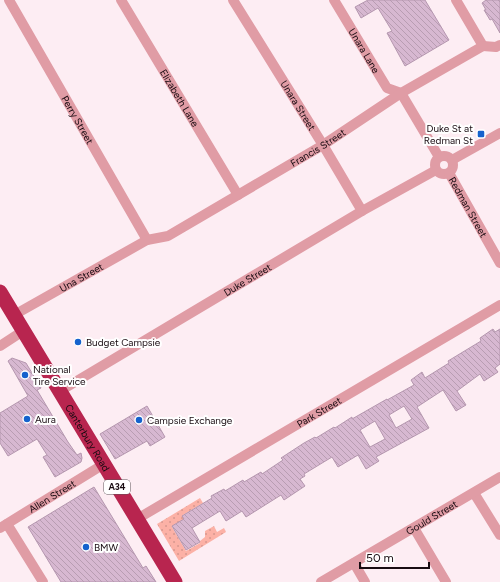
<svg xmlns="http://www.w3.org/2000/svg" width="500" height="582" font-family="Figtree,sans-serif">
	<defs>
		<pattern id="grass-dots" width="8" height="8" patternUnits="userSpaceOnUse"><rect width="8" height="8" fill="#fcb1a6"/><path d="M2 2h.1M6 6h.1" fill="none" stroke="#d7978e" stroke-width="1.8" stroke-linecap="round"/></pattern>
		<pattern id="building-back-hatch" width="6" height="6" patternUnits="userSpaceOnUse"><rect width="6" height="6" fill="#d7b8d1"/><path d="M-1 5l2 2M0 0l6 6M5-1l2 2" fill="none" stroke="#b89db2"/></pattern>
	</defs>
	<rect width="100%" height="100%" fill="#fdedf3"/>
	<path fill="url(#grass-dots)" d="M200 498 203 503 183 515 185 519 172 527 186 551 200 543V541L205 537V531L214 526 217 532 224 528 226 532 179 561 157 524Z"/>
	<path fill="url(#building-back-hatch)" stroke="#b597af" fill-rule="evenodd" d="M368 0H425L449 40 405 66 387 33 392 31 378 8 361 18 355 7Z
		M486 0H500V33L492 19 490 20 484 10H486L482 3Z
		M493 329 495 332 500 329V364L495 368 498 372 484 381 480 374 457 391 466 405 456 411 443 390 417 407 429 428 376 457 379 461 366 469 358 455 338 467 332 457 304 474 305 476 300 479 305 486 284 500 281 495 246 517 242 511 226 521 220 511 192 528 200 542 186 550 172 526 184 519 182 516 212 498 211 496 224 489 225 491 243 480 244 482 261 472 262 474 283 460 281 458 304 443 315 437 316 438 334 427 335 428 352 417V419L387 399V400L414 385 411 380 422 372 425 378 449 363 448 361 481 341 480 338ZM404 406 412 419 396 428 389 415ZM375 421 385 439 370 447 360 430Z
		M12 358 26 363 41 388 37 390 68 442 77 455 81 453 82 458 81 462 55 477 43 457 47 455 37 439 8 456 0 443V413L28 396 8 361Z
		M147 406 165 437 150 446 147 441 115 459 100 434Z
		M94 487 143 568 146 566 156 582H61L28 527Z"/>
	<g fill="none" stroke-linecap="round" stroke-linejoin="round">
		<g stroke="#e09ca5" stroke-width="10">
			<path id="s1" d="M9 0 147 240"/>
			<path id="s2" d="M121 0 238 195"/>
			<path id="s3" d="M233 0 323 145 362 211"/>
			<path id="s4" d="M334 0 387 88 401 93"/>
			<path d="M456 0 483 46"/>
			<path d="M483 46 496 47 500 45"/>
			<path d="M401 93 439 157"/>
			<circle cx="444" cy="165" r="9"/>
			<path d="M452 160 500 133"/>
			<path id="s5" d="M449 173 500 263"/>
			<path id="s6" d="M14 315 147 240 168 236 323 145 401 93 483 46"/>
			<path d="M0 346 23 331"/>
			<path id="s7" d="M60 391 362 211 436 170"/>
			<path d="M474 493 500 535"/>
			<path id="s8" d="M137 519 500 305"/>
			<path d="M7 524 43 582"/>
			<path id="s9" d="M0 528 104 464"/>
			<path d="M414 528 446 582"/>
			<path d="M354 563 365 582"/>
			<path id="s10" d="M321 582 500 477"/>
		</g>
		<path stroke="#b8254f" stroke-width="15" id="s11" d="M0 292 175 582"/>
	</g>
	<g fill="#1562cd" stroke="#fff" stroke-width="1.5">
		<rect x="477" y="130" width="8" height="8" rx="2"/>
		<circle cx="78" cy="342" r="4"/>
		<circle cx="25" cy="375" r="4"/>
		<circle cx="27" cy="419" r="4"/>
		<circle cx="139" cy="420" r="4"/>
		<circle cx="86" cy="547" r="4"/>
	</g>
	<g text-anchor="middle" stroke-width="4" stroke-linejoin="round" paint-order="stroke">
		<rect fill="#fff" stroke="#5d5458" stroke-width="1" x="104" y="480" width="26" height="14" rx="3"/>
		<g font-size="9" font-weight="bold" fill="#180b11">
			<text x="117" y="490">A34</text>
		</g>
		<g font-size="10" fill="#180b11" stroke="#fff">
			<text dy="4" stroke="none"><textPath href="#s4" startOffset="59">Unara Lane</textPath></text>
			<text dy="4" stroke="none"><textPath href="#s2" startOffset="114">Elizabeth Lane</textPath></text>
			<text dy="4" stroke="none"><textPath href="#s3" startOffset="124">Unara Street</textPath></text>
			<text dy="4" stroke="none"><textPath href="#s1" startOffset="138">Perry Street</textPath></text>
			<text dy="4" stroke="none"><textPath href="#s6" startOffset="348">Francis Street</textPath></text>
			<text dy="4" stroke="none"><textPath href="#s5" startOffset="39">Redman Street</textPath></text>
			<text dy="4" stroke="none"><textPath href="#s6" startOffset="77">Una Street</textPath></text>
			<text dy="4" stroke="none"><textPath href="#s7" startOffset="218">Duke Street</textPath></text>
			<text dy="4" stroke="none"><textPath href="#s8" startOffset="211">Park Street</textPath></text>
			<text dy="4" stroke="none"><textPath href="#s11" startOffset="170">Canterbury Road</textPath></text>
			<text dy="4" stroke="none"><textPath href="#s9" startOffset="61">Allen Street</textPath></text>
			<text dy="4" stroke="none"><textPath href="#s10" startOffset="128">Gould Street</textPath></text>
		</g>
		<g font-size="10" fill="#180b11" stroke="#fff" text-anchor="start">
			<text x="473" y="132" text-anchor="end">Duke St at<tspan x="473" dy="12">Redman St</tspan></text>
			<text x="86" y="346">Budget Campsie</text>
			<text x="33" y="373">National<tspan x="33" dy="12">Tire Service</tspan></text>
			<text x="35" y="423">Aura</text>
			<text x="147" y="424">Campsie Exchange</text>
			<text x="94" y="551">BMW</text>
		</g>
	</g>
	<path d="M360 562v6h69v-6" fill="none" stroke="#180b11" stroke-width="2"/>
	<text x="366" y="562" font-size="12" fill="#180b11" stroke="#ffffff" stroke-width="3" paint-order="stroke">50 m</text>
</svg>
